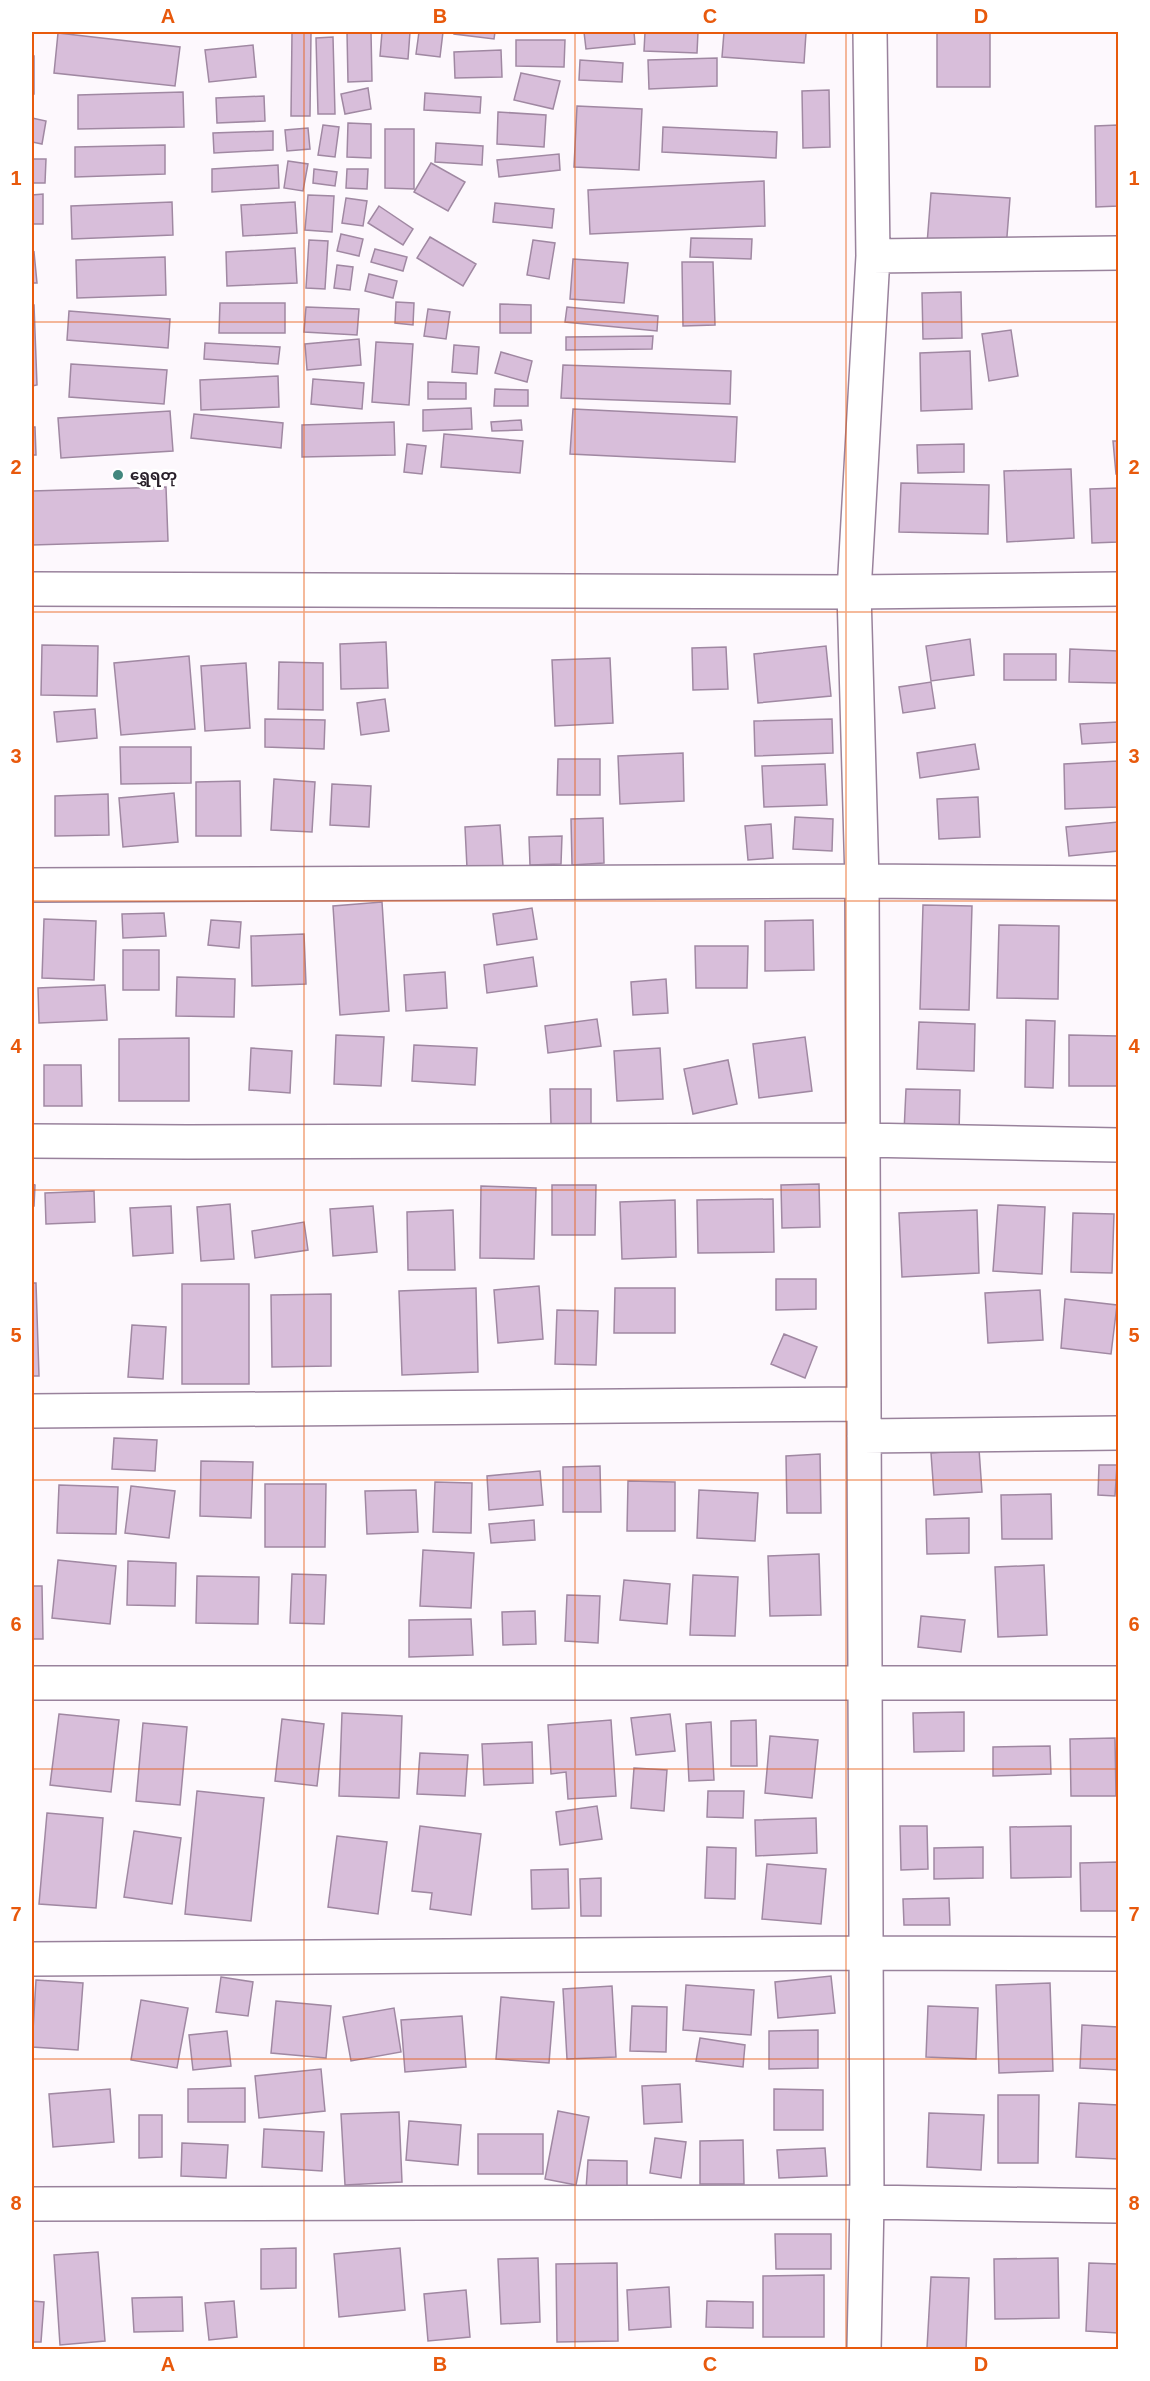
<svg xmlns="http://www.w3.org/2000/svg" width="1150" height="2381" font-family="Helvetica,'Noto Sans Myanmar',sans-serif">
	<rect width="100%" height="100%" fill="#fdf8fd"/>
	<path fill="#d8beda" stroke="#a088a2" stroke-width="1.5" d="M347 32H371L372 81 348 82Z
		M382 32H410L408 59 380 56Z
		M419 32H443L440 57 416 54Z
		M454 32H495L494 39 454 34Z
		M584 32H634L635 44 586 49Z
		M645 32H698L697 53 644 51Z
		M724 32 806 33 804 63 722 57Z
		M58 33 180 47 175 86 54 73Z
		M292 33H311L310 116H291Z
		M937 33H990V87H937Z
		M333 37 335 114H318L316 38Z
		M516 40H565L564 67 516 66Z
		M253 45 256 77 209 82 205 50Z
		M501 50 502 77 455 78 454 52Z
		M32 56H34V94H32Z
		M717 58V86L649 89 648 60Z
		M580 60 623 63 622 82 579 80Z
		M521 73 560 81 553 109 514 100Z
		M368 88 371 109 345 114 341 94Z
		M829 90 830 147 803 148 802 91Z
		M183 92 184 127 78 129V95Z
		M425 93 481 97 480 113 424 110Z
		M264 96 265 121 217 123 216 98Z
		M577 106 642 109 639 170 574 167Z
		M498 112 546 115 544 147 497 144Z
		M32 118 46 121 42 144 32 142Z
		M348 123 371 124V158L347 157Z
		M323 125 339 127 335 157 318 155Z
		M1118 125V206L1096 207 1095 126Z
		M663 127 777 132 776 158 662 152Z
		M308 128 310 149 287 151 285 130Z
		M385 129H414V189L385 188Z
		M273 131V150L214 153 213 133Z
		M436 143 483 146 482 165 435 162Z
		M165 145V174L75 177V147Z
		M559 154 560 170 499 177 497 160Z
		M32 159H46L45 183H32Z
		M288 161 308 164 303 191 284 188Z
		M431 163 465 182 448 211 414 192Z
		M278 165 279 188 212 192V169Z
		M314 169 337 172 335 186 313 183Z
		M347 169H368L367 189 346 188Z
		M764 181 765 226 590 234 588 190Z
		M931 193 1010 198 1006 249 927 244Z
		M43 194V224H32V195Z
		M308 195 334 196 332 232 305 230Z
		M346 198 367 201 363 226 342 223Z
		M172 202 173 235 72 239 71 206Z
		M295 202 297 233 243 236 241 205Z
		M495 203 554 209 552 228 493 222Z
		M379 206 413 229 403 245 368 223Z
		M341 234 363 239 359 256 337 251Z
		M430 237 476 264 463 286 417 258Z
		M691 238 752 239 751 259 690 257Z
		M309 240 328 241 325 289 306 288Z
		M533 240 555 243 549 279 527 275Z
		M295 248 297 283 227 286 226 252Z
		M375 249 407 257 403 271 371 262Z
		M34 252 37 283H32V253Z
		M165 257 166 295 77 298 76 260Z
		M573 259 628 263 624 303 570 299Z
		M682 262H713L715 325 683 326Z
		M337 265 353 267 350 290 334 288Z
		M369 274 397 281 393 298 365 291Z
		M961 292 962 338 923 339 922 293Z
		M396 302 414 303 413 325 395 323Z
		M220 303H285V333H219Z
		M500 304 531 305V333H500Z
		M32 305H34L37 385 32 386Z
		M306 307 359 309 357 335 304 332Z
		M567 307 658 316 657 331 565 322Z
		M428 309 450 312 446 339 424 336Z
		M69 311 170 319 168 348 67 340Z
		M1011 330 1018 376 989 381 982 334Z
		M653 336 652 349 566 350V337Z
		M359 339 361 365 307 370 305 344Z
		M376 342 413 344 409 405 372 402Z
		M205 343 280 347 278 364 204 359Z
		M454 345 479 347 477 374 452 372Z
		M970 351 972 409 921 411 920 353Z
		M501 352 532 361 527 382 495 373Z
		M71 364 167 370 164 404 69 397Z
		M563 365 731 371 730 404 561 398Z
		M278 376 279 407 201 410 200 380Z
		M313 379 364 383 362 409 311 404Z
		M428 382 466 383V399H428Z
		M495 389 528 390V406H494Z
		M471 408 472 429 423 431V410Z
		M573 409 737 417 735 462 570 454Z
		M170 411 173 451 61 458 58 418Z
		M194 414 283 423 281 448 191 438Z
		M521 420 522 430 492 431 491 422Z
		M394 422 395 455 302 457V425Z
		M32 427H35L36 455H32Z
		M444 434 523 441 520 473 441 467Z
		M1113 441H1118V474H1116Z
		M407 444 426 446 422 474 404 472Z
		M964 444V472L918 473 917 445Z
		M1071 469 1074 538 1007 542 1004 471Z
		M901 483 989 485 988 534 899 532Z
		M166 487 168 541 32 545V491Z
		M1118 488V542L1092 543 1090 489Z
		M970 639 974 675 931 681 926 646Z
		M386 642 388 688 341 689 340 644Z
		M42 645 98 646 97 696 41 695Z
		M826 646 831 696 758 703 754 654Z
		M726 647 728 689 693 690 692 648Z
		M1070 649 1118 651V683L1069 682Z
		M1004 654H1056V680H1004Z
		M189 656 195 729 121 735 114 663Z
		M610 658 613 723 555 726 552 660Z
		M279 662 323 663V710L278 709Z
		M246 663 250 728 205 731 201 666Z
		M931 682 935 708 903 713 899 687Z
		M385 699 389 731 361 735 357 703Z
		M95 709 97 738 57 742 54 712Z
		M265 719 325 720 324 749 265 747Z
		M832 719 833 753 755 756 754 721Z
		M1118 722V742L1082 744 1080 724Z
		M975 744 979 769 920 778 917 753Z
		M120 747H191V783L121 784Z
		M683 753 684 801 620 804 618 756Z
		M558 759H600V795H557Z
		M1118 761V807L1065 809 1064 764Z
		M825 764 827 805 764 807 762 766Z
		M274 779 315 782 312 832 271 830Z
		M240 781 241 836H196V782Z
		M332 784 371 786 369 827 330 825Z
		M174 793 178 842 123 847 119 798Z
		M108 794 109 835 55 836V796Z
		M978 797 980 837 939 839 937 799Z
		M795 817 833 819 832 851 793 849Z
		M603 818 604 863 572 865 571 819Z
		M1118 822V851L1069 856 1066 827Z
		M771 824 773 858 748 860 745 826Z
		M500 825 503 866 467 868 465 827Z
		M562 836 561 864 530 865 529 837Z
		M382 902 389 1011 340 1015 333 906Z
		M923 905 972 906 969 1010 920 1009Z
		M532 908 537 939 497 945 493 914Z
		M164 913 166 936 123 938 122 914Z
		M44 919 96 921 94 980 42 978Z
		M211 920 241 922 239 948 208 945Z
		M813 920 814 970 765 971V921Z
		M999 925 1059 926 1058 999 997 998Z
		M304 934 306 984 252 986 251 936Z
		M695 946H748L747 988H696Z
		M123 950H159V990H123Z
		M533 957 537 986 487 993 484 965Z
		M445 972 447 1008 406 1011 404 975Z
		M177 977 235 979 234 1017 176 1016Z
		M666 979 668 1013 633 1015 631 982Z
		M105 985 107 1020 39 1023 38 988Z
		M597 1019 601 1046 548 1053 545 1026Z
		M1026 1020 1055 1021 1053 1088 1025 1087Z
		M919 1022 975 1024 974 1071 917 1069Z
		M336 1035 384 1037 381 1086 334 1084Z
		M1069 1035 1118 1036V1086H1069Z
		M805 1037 812 1091 759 1098 753 1044Z
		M189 1038V1101H119V1039Z
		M414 1045 477 1048 475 1085 412 1081Z
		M251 1048 292 1051 290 1093 249 1090Z
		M660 1048 663 1099 617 1101 614 1051Z
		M728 1060 737 1104 693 1114 684 1069Z
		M44 1065H81L82 1106H44Z
		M550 1089H591V1124H551Z
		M906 1089 960 1090 959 1134 904 1132Z
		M32 1184 35 1185 34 1206H32Z
		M819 1184 820 1227 782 1228 781 1185Z
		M552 1185H596L595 1235H552Z
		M481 1186 536 1188 534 1259 480 1258Z
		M94 1191 95 1222 46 1224 45 1193Z
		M773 1199 774 1252 698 1253 697 1200Z
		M675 1200 676 1257 622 1259 620 1202Z
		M230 1204 234 1259 201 1261 197 1207Z
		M998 1205 1045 1207 1042 1274 993 1271Z
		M171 1206 173 1253 133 1256 130 1208Z
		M373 1206 377 1252 333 1256 330 1209Z
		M453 1210 455 1270H408L407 1212Z
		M977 1210 979 1273 902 1277 899 1213Z
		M1073 1213 1114 1214 1112 1273 1071 1272Z
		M304 1222 308 1250 255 1258 252 1231Z
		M776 1279H816V1309L776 1310Z
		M32 1283H36L39 1376H32Z
		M182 1284H249V1384H182Z
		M539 1286 543 1339 498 1343 494 1290Z
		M476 1288 478 1372 402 1375 399 1291Z
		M615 1288H675V1333H614Z
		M1040 1290 1043 1340 988 1343 985 1293Z
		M331 1294V1366L272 1367 271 1295Z
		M1065 1299 1117 1305 1111 1354 1061 1348Z
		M557 1310 598 1311 596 1365 555 1364Z
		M132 1325 166 1327 163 1379 128 1377Z
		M784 1334 817 1347 805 1378 771 1364Z
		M114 1438 157 1440 155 1471 112 1469Z
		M979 1449 982 1492 934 1495 931 1453Z
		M820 1454 821 1513H787L786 1456Z
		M201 1461 253 1462 251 1518 200 1516Z
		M1099 1465H1117L1115 1496 1098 1495Z
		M600 1466 601 1512H563V1467Z
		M540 1471 543 1505 489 1510 487 1476Z
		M628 1481 675 1482V1531H627Z
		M435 1482 472 1483 471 1533 433 1532Z
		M265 1484H326L325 1547H265Z
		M59 1485 118 1487 116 1534 57 1533Z
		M131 1486 175 1491 169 1538 125 1533Z
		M416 1490 418 1532 367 1534 365 1491Z
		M699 1490 758 1493 755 1541 697 1538Z
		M1051 1494 1052 1539H1002L1001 1495Z
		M969 1518V1553L927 1554 926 1519Z
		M534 1520 535 1540 491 1543 489 1524Z
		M423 1550 474 1553 471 1608 420 1606Z
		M819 1554 821 1615 770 1616 768 1556Z
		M58 1560 116 1566 110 1624 52 1618Z
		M128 1561 176 1563 175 1606 127 1605Z
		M1044 1565 1047 1635 998 1637 995 1567Z
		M292 1574 326 1575 324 1624 290 1623Z
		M693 1575 738 1577 735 1636 690 1635Z
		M197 1576 259 1577 258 1624 196 1623Z
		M624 1580 670 1584 667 1624 620 1620Z
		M32 1586H42L43 1639H32Z
		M567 1595 600 1596 598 1643 565 1641Z
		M535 1611 536 1644 503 1645 502 1612Z
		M921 1616 965 1620 961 1652 918 1647Z
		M471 1619 473 1655 409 1657V1620Z
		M964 1712V1751L914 1752 913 1713Z
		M342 1713 402 1716 399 1798 339 1796Z
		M59 1714 119 1720 111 1792 50 1785Z
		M670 1714 675 1751 636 1755 631 1718Z
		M282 1719 324 1724 317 1786 275 1781Z
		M611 1720 616 1796 568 1799 566 1772 551 1774 548 1725Z
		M756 1720 757 1766H731V1721Z
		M711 1722 714 1780 689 1781 686 1724Z
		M143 1723 187 1727 180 1805 136 1801Z
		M770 1736 818 1740 812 1798 765 1793Z
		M1115 1738 1116 1796H1071L1070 1739Z
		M532 1742 533 1783 484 1785 482 1744Z
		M1050 1746 1051 1774 993 1776V1747Z
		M420 1753 468 1755 465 1796 417 1794Z
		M634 1768 667 1770 664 1811 631 1808Z
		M197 1791 264 1798 251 1921 185 1914Z
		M708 1791H744L743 1818 707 1817Z
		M597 1806 602 1839 560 1845 556 1812Z
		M47 1813 103 1818 96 1908 39 1904Z
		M816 1818 817 1853 756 1856 755 1820Z
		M420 1826 481 1834 471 1915 430 1909 432 1893 412 1891Z
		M900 1826H927L928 1869 901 1870Z
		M1071 1826V1877L1011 1878 1010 1827Z
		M134 1831 181 1838 172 1904 124 1897Z
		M337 1836 387 1842 378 1914 328 1907Z
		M707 1847 736 1848 735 1899 705 1898Z
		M983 1847V1878L934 1879V1848Z
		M1118 1862V1911H1081L1080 1863Z
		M767 1864 826 1869 821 1924 762 1919Z
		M568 1869 569 1908 532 1909 531 1870Z
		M601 1878V1916H581L580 1879Z
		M949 1898 950 1925H904L903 1899Z
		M831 1976 835 2013 778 2018 775 1982Z
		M221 1977 253 1982 248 2016 216 2012Z
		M36 1980 83 1983 78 2050 32 2047Z
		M1050 1983 1053 2071 999 2073 996 1985Z
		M686 1985 754 1990 751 2035 683 2030Z
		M612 1986 616 2057 567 2059 563 1989Z
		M501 1997 554 2002 549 2063 496 2059Z
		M141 2000 188 2008 177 2068 131 2060Z
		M276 2001 331 2006 326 2058 271 2053Z
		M632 2006 667 2007 666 2052 630 2051Z
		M928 2006 978 2008 976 2059 926 2057Z
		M394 2008 401 2052 351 2061 343 2017Z
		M462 2016 466 2067 405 2072 401 2020Z
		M1082 2025 1118 2027V2070L1080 2068Z
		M818 2030V2068L769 2069V2031Z
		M227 2031 231 2066 193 2070 189 2035Z
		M700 2038 745 2045 743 2067 696 2061Z
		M321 2069 325 2111 259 2118 255 2076Z
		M680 2084 682 2122 644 2124 642 2086Z
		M245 2088V2122H188V2089Z
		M110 2089 114 2142 53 2147 49 2094Z
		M774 2089 823 2090V2130H774Z
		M998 2095H1039L1038 2163H998Z
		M1079 2103 1118 2105V2159L1076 2157Z
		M558 2111 589 2117 576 2185 545 2179Z
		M399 2112 402 2182 345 2185 341 2114Z
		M929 2113 984 2115 981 2170 927 2167Z
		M139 2115H162V2157L139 2158Z
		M409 2121 461 2125 458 2165 406 2160Z
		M264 2129 324 2132 322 2171 262 2167Z
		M478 2134H543V2174H478Z
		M655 2138 686 2142 681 2178 650 2173Z
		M743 2140 744 2184H700V2141Z
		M182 2143 228 2145 226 2178 181 2176Z
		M825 2148 827 2176 779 2178 777 2150Z
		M588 2160 627 2161V2191L586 2190Z
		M775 2234H831V2269H776Z
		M296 2248V2288L261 2289V2249Z
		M400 2248 405 2310 339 2317 334 2254Z
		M98 2252 105 2341 60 2345 54 2255Z
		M538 2258 540 2322 501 2324 498 2259Z
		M1058 2258 1059 2318 995 2319 994 2259Z
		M617 2263 618 2341 557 2342 556 2264Z
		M1089 2263 1118 2264V2333L1086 2331Z
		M824 2275V2337H763V2276Z
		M931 2277 969 2278 966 2350 927 2348Z
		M669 2287 671 2327 629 2330 627 2290Z
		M466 2290 470 2337 428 2341 424 2294Z
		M182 2297 183 2331 134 2332 132 2298Z
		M32 2301 44 2302 41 2342H32Z
		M234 2301 237 2337 209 2340 205 2303Z
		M707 2301 753 2302V2328L706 2327Z"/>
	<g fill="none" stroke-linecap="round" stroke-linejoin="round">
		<g stroke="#99829c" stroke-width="36">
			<path id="street" d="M873 256 1118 253
				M32 885 862 881 1118 883
				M32 1141 188 1142 862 1140 1118 1145
				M32 1411 863 1404
				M864 1436 1118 1433
				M32 1683H1118
				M32 1959 866 1953 1118 1954
				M32 2204 867 2202 1118 2206
				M864 2350 867 2202 862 881 854 592 873 256 870 32"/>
		</g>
		<g stroke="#99829c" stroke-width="36">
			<path id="secondary" d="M32 589 854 592 1118 589"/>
		</g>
		<use href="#street" stroke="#fff" stroke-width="33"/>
		<use href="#secondary" stroke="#fff" stroke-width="33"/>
	</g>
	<path fill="none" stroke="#e8590c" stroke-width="1.5" stroke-opacity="0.55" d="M304 32V2350M575 32V2350M846 32V2350M32 322H1118M32 612H1118M32 901H1118M32 1190H1118M32 1480H1118M32 1769H1118M32 2059H1118"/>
	<circle fill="#42877e" stroke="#fff" stroke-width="2" cx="118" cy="475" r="6"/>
	<g text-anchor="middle" stroke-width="6" stroke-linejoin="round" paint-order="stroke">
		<g font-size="15" font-weight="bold" fill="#29202a" stroke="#fff" text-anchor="start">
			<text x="130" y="480">ရွှေရတု</text>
		</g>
	</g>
	<rect width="1150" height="2381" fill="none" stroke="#ffffff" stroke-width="66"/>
	<rect x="33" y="33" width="1084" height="2315" fill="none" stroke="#e8590c" stroke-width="2"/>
	<g font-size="20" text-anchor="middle" font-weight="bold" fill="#e8590c">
		<text x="168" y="23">A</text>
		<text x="440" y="23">B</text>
		<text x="710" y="23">C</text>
		<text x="981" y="23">D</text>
		<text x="16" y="185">1</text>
		<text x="1134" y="185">1</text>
		<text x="16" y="474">2</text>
		<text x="1134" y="474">2</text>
		<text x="16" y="763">3</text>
		<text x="1134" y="763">3</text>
		<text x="16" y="1053">4</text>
		<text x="1134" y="1053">4</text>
		<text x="16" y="1342">5</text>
		<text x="1134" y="1342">5</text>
		<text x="16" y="1631">6</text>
		<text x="1134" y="1631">6</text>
		<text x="16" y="1921">7</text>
		<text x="1134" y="1921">7</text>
		<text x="16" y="2210">8</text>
		<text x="1134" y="2210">8</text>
		<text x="168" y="2371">A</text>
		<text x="440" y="2371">B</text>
		<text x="710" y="2371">C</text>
		<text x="981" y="2371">D</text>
	</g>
</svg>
